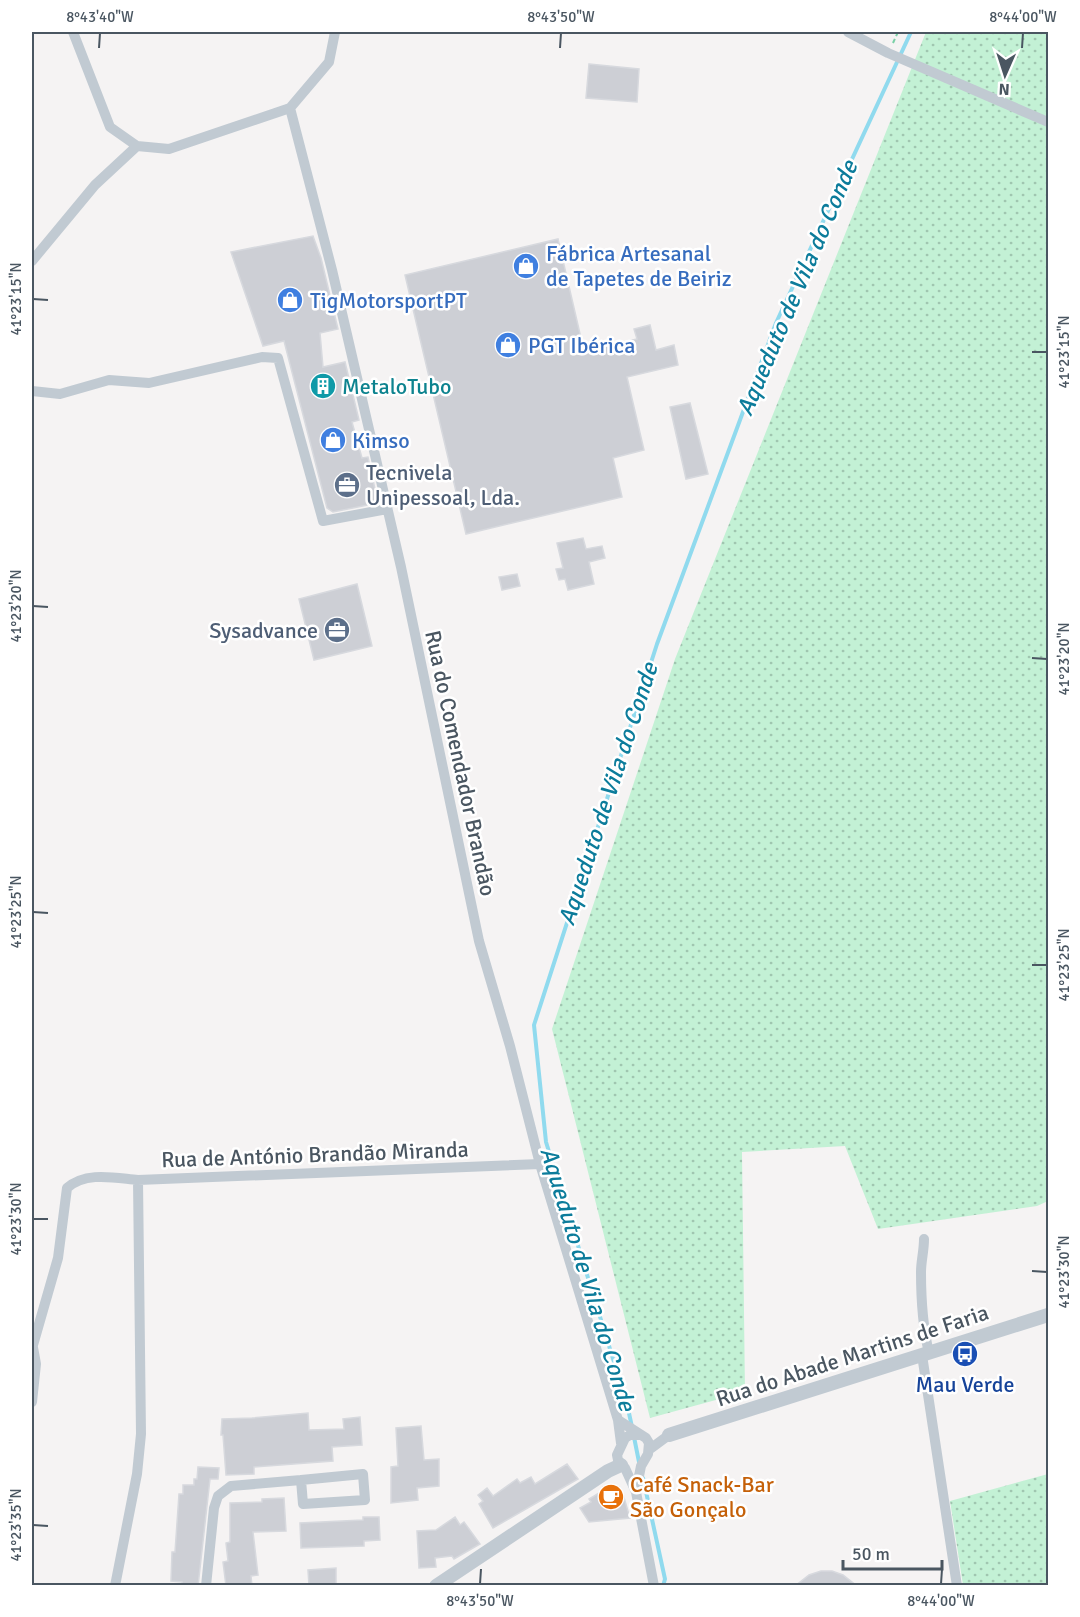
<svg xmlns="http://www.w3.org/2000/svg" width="1080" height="1617" font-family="Signika,sans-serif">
	<defs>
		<pattern id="grass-dots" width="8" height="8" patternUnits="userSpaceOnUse" patternTransform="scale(1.5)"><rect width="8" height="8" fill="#c3f1d5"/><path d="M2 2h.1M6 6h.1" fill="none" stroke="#a0c6b0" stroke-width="1.8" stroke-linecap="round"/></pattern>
	</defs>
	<rect width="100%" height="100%" fill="#f5f3f3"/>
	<path fill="url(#grass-dots)" d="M926 32H1048V1201L1037 1206 878 1229 845 1146 742 1152 745 1392 650 1418 552 1029 675 659Z
		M1048 1474V1585H963L950 1501Z"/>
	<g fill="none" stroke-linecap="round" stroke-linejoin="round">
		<path stroke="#90daee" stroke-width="4" d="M632 1427 627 1404 546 1142 534 1025 657 644 776 323 911 32
			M634 1437 639 1462
			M643 1478 665 1579 663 1586"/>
	</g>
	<path fill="#cdcfd5" stroke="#d7d9de" stroke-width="1.5" d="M589 64 639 69 637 102 586 98Z
		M313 236 321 258 338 329 320 333 323 367 345 362 359 420 352 422 362 458 368 457 378 503 333 512 327 508 284 341 263 346 231 252Z
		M558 239 584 351 637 339 634 329 650 325 656 350 674 345 678 365 627 377 644 450 613 458 622 497 466 534 405 275Z
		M690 403 708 474 686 479 670 407Z
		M583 538 586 549 602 546 605 558 589 562 594 584 568 590 565 579 559 580 556 569 563 568 557 543Z
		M517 574 520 586 502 590 499 577Z
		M357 584 372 646 314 660 299 599Z
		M308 1413 309 1430 344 1429 343 1419 360 1417 362 1445 332 1447 333 1461 254 1467V1474L226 1475 223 1435H221L222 1419 252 1418Z
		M421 1426 424 1460 439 1459V1486L417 1488 418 1500 391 1503V1467L398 1466 396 1428Z
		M567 1464 578 1479 493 1528 479 1504 483 1501 478 1495 487 1488 493 1496 517 1479 520 1483 531 1477 535 1484Z
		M198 1467 219 1468 218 1479H210L198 1586H182V1582L171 1581 172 1552H175L179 1494H183V1485H194V1479H197Z
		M609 1487 623 1494 630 1518 589 1522 580 1508 591 1502 589 1499Z
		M284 1498 286 1531 253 1532 258 1575 251 1576 252 1586H226L223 1562 228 1561 226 1543 230 1542V1503L262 1502V1499Z
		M363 1517H379L380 1540 364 1541V1546L301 1548 300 1523 363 1520Z
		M455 1517 460 1525 464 1522 480 1544 454 1559 452 1556 435 1558 436 1567 419 1568 417 1531 436 1530Z
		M336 1568V1586H309L308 1570Z
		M821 1571H832L843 1575 857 1586H795L809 1575Z"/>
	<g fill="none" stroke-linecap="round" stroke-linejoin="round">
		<path stroke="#7ad0a6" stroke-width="2" stroke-dasharray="4.5 3" stroke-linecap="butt" d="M893 43 898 32"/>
		<path stroke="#c1cad2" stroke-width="10" d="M73 32 110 127 137 146 169 149 290 108 329 62 335 32
			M848 32 888 53 1048 122
			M290 108 332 270 401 567 479 941 510 1046 540 1164 618 1420 621 1443
			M32 261 95 185 137 146
			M32 391 60 394 109 380 149 383 262 357 278 358 323 521 387 509
			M924 1239C924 1251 921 1261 921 1272 921 1299 923 1328 929 1353
			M32 1342 36 1364 32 1402
			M33 1345 58 1258 67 1188C86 1171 115 1178 138 1180
			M922 1355 957 1586
			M618 1420 646 1438 649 1443 648 1454 641 1466 636 1491
			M641 1435H630L625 1438 617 1455 618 1460 625 1468 636 1492 654 1586
			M650 1449 669 1435
			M115 1586 137 1474 141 1434 138 1180 540 1164
			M206 1586 214 1508 218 1496 231 1486 301 1480 303 1504 365 1500 363 1474 301 1480"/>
		<path stroke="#c1cad2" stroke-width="14" d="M669 1435 1048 1315
			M436 1586 608 1471 621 1465"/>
	</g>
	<path fill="none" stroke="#4a5661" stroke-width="2" d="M99 48 100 33M560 48 561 33M1022 48 1023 33M33 299 48 300M1032 352H1047M33 606 48 607M1032 658 1047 659M33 912 48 913M1032 965H1047M33 1219H48M1032 1271 1047 1272M33 1525 48 1526M480 1584 481 1569M941 1584 942 1569"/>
	<defs>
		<g id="shop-disc" transform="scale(1.35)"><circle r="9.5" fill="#3f7fe0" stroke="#fff"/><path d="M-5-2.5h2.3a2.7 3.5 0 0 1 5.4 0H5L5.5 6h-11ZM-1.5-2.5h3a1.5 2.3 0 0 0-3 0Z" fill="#fff"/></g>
		<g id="building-disc" transform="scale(1.35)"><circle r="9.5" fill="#0f9aa8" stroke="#fff"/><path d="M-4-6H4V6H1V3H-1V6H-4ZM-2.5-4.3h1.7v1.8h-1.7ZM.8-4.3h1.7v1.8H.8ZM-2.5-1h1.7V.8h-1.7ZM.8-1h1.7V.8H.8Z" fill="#fff"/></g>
		<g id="office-disc" transform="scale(1.35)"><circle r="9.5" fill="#5c6f8a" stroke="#fff"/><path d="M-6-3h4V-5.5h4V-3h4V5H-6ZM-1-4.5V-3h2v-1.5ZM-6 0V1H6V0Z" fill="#fff"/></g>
		<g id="bus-disc" transform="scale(1.35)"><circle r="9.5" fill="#1a4fb4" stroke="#fff"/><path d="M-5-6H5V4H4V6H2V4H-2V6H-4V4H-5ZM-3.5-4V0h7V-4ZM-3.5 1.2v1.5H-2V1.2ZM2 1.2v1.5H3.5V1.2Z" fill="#fff"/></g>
		<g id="cafe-disc" transform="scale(1.35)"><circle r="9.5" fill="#e8710a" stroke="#fff"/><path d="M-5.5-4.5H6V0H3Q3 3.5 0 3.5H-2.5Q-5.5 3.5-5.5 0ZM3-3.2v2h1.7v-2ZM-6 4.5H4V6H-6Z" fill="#fff"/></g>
	</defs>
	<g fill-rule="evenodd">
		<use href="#shop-disc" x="526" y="266"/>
		<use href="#shop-disc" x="290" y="300"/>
		<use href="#shop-disc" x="508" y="345"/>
		<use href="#building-disc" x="323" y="386"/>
		<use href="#shop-disc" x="333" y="440"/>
		<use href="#office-disc" x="347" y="485"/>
		<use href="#office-disc" x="337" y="630"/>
		<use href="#bus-disc" x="965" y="1354"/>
		<use href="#cafe-disc" x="611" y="1497"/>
	</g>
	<g text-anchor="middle" stroke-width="5" stroke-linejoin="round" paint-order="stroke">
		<g font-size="22" fill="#366cbe" stroke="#fff" text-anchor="start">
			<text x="546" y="261">Fábrica Artesanal<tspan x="546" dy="25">de Tapetes de Beiriz</tspan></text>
			<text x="310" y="308">TigMotorsportPT</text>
			<text x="528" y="353">PGT Ibérica</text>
			<text x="352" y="448">Kimso</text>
		</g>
		<g font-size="22" fill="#0d838f" stroke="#fff" text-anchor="start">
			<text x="342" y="394">MetaloTubo</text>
		</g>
		<g font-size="22" fill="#4e5e75" stroke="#fff" text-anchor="start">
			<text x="366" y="480">Tecnivela<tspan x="366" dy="25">Unipessoal, Lda.</tspan></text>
			<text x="318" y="638" text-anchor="end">Sysadvance</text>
		</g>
		<g font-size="22" fill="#4a5661" stroke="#fff">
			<text transform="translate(461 763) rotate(78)" y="8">Rua do Comendador Brandão</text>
			<text transform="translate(315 1154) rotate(-2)" y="8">Rua de António Brandão Miranda</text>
			<text transform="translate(852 1355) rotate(-18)" y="8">Rua do Abade Martins de Faria</text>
		</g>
		<g font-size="22" fill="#164399" stroke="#fff">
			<text x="965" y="1392">Mau Verde</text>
		</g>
		<g font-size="22" fill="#c56008" stroke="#fff" text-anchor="start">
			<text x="630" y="1492">Café Snack-Bar<tspan x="630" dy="25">São Gonçalo</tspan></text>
		</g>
		<g font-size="24" font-style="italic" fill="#0c7c9b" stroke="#fff">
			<text transform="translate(797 288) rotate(-67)" y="8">Aqueduto de Vila do Conde</text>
			<text transform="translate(608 794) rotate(-72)" y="8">Aqueduto de Vila do Conde</text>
			<text transform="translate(588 1279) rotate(73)" y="8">Aqueduto de Vila do Conde</text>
		</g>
	</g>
	<rect width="1080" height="1617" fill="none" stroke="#ffffff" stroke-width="66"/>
	<g transform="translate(1005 75) rotate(183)" stroke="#ffffff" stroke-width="4.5" paint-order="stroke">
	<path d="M0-4.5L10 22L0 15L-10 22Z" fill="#4a5661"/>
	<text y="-9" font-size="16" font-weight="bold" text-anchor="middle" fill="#4a5661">N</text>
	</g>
	<path d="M843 1560v9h99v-9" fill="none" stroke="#4a5661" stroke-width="3"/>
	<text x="852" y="1560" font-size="18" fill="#4a5661" stroke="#ffffff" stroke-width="4.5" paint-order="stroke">50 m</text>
	<rect x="33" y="33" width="1014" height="1551" fill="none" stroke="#4a5661" stroke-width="2"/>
	<g font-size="15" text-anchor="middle" fill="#4a5661">
		<text x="100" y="22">8°43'40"W</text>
		<text x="561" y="22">8°43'50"W</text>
		<text x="1023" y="22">8°44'00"W</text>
		<text transform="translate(16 299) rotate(-90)" y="5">41°23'15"N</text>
		<text transform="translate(1064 352) rotate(-90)" y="5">41°23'15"N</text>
		<text transform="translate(16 606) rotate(-90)" y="5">41°23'20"N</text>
		<text transform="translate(1064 659) rotate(-90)" y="5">41°23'20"N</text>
		<text transform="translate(16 912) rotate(-90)" y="5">41°23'25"N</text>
		<text transform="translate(1064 965) rotate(-90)" y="5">41°23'25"N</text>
		<text transform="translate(16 1219) rotate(-90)" y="5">41°23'30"N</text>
		<text transform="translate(1064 1272) rotate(-90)" y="5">41°23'30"N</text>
		<text transform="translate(16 1525) rotate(-90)" y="5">41°23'35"N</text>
		<text x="480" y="1606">8°43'50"W</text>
		<text x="941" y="1606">8°44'00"W</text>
	</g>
</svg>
